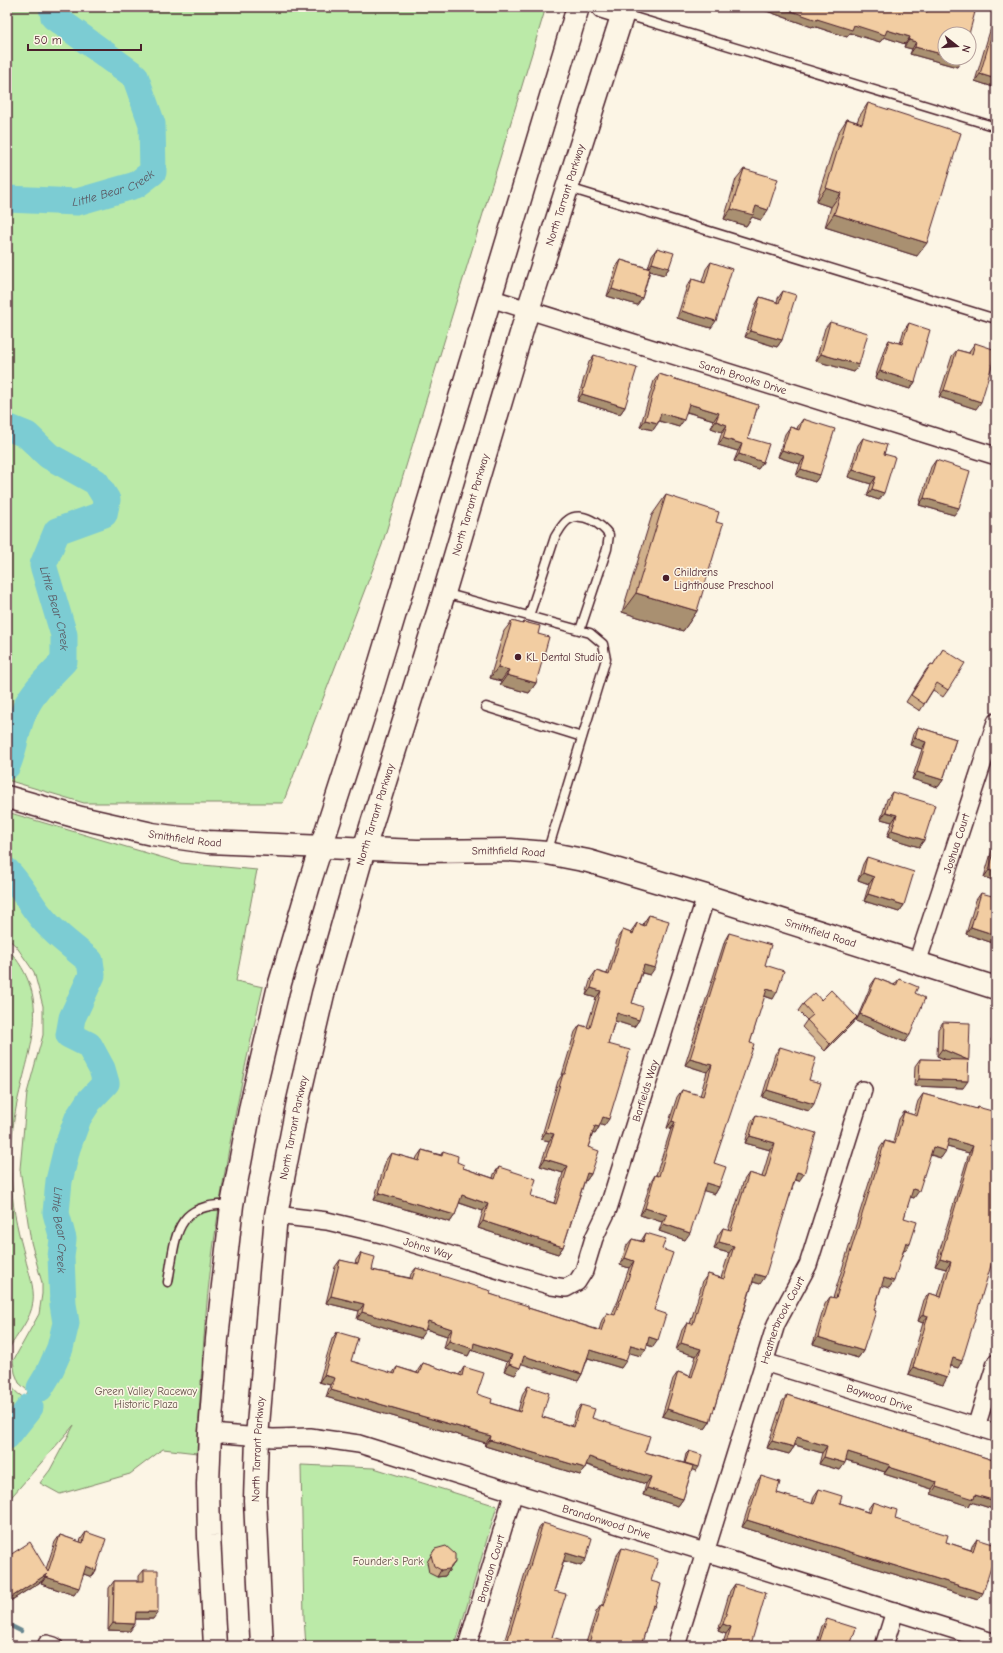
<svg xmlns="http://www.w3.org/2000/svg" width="1003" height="1653" font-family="'Comic Neue',sans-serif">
	<rect width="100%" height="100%" fill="#fcf5e5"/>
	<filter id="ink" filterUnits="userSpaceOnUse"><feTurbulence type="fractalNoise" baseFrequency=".025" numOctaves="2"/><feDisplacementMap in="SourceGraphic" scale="8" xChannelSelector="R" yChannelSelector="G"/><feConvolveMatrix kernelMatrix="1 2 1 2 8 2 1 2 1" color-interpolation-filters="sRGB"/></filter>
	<g filter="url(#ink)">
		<path fill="#bbeaa8" stroke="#82846a" d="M7 7H546L382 545 283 803H84L7 780Z
			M7 812 181 863 257 870 236 981 263 987C243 1071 226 1156 214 1242 204 1312 201 1382 197 1453L163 1449 130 1474 60 1494 40 1483 50 1470 74 1425 7 1502V1376C11 1387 15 1393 25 1398L28 1391 19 1383 15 1373 13 1361 39 1314 42 1294V1283L31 1242 20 1169 27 1093 43 1035V1006L34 972 16 946 7 938Z
			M7 948C55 1000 28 1049 16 1108 11 1133 10 1163 12 1189 13 1212 19 1235 25 1257 28 1271 35 1287 33 1302 31 1319 17 1335 8 1350L7 1355Z
			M301 1465 374 1468 497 1506 455 1646H306L304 1618Z"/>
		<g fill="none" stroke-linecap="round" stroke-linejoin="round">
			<path stroke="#678790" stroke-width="4.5" d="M7 1624 21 1631"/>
			<g stroke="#7bccd3" stroke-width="27">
				<path id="s1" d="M7 199 77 202 136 185 153 172 152 124 135 76 54 17 52 7"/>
				<path id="s2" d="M7 427 27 435 49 456 96 482 107 500 104 514 57 531 43 565 64 635V661C50 676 33 691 25 709 16 727 15 748 7 766"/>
				<path id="s3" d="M7 871C20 884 27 899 38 913 52 932 72 946 90 961L92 975 72 1018 69 1035 89 1045 102 1069 106 1083 89 1101 78 1118 67 1148 59 1181 56 1213 63 1239 61 1257 63 1304 66 1323 60 1348 49 1373 40 1388"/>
				<path d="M7 1436 30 1407"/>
			</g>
			<g stroke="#4a1f2b" stroke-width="11">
				<path id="service" d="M624 14 996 127
					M569 188 996 319
					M444 593 590 633 603 644 606 659 547 853
					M529 616 555 537C559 531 562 524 568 520 582 510 602 525 609 535L607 549 580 630
					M486 707 582 737
					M168 1282C176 1238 173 1202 231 1205"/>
			</g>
			<g stroke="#4a1f2b" stroke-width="20">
				<g id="minor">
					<path id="s4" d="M490 298 996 456"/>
					<path id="s5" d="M917 963 996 722"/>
					<path id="s6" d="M276 1215 327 1221 382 1234 552 1286 566 1288 577 1282 584 1271 594 1238 608 1209 706 896"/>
					<path id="s7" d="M764 1362 996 1433"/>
					<path d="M976 1427 996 1363"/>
					<path id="s8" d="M210 1433 273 1438 310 1437 359 1444 996 1643"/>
					<path d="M47 1644 54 1646"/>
					<path id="s9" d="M467 1646 514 1492"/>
					<path id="s10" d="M676 1646 776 1324 808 1265 863 1090"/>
					<path d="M884 1646 895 1611"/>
				</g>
			</g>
			<g stroke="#4a1f2b" stroke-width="25">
				<g id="secondary">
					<path id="s11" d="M7 797 81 818 152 834 208 842 417 851 511 850 547 853 588 861 706 896 996 988"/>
				</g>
			</g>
			<g stroke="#4a1f2b" stroke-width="25">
				<g id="primary">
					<path d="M603 7 623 13"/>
					<path d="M215 1646 209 1536 208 1484 210 1433 217 1339 232 1205 251 1105 278 990 312 875 372 689 578 7"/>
					<path id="s12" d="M262 1646 255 1500 257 1437 276 1215 298 1101 323 994 364 849 444 593 528 310 625 7"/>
				</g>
			</g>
			<use href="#service" stroke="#fcf5e5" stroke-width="8"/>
			<use href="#minor" stroke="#fcf5e5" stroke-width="17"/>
			<use href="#secondary" stroke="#fcf5e5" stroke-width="22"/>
			<use href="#primary" stroke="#fcf5e5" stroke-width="22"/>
		</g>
		<path fill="#d0b08b" stroke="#4a1f2b" d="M762 7H906L924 12 925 7H955L957 67 910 54 912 49 904 47 905 44 884 37 880 42 850 33 847 37 813 26 812 27 761 9Z
			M996 18V88L975 81 992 24Z
			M868 103 917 256 825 227 831 207 816 202 838 133 847 119 857 122 859 117Z
			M744 169 761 220 752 217 746 226 724 219 736 179Z
			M657 248 669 268 664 275 650 271 642 298 637 305 607 296 616 267 621 260 648 268 652 255Z
			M711 262V328L677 318 687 286 692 279 702 282 706 269Z
			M783 291 782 340 777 347 745 337 756 304 760 297 777 302 778 298Z
			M830 322 859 365 854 372 816 361 825 328Z
			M909 323 915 382 910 389 875 378 885 347 889 340 900 343 904 330Z
			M975 343 976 409 939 397 952 356 957 350 969 353 970 350Z
			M594 355 625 407 620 414 577 401 589 362Z
			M659 374 758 405 748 438 763 462 758 469 734 461 738 451 718 445 722 432 711 428 714 420 686 412 679 427 659 421 653 430 640 427 654 381Z
			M803 419 820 475 815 482 796 476 800 464 778 457 785 434 790 427 797 429 798 426Z
			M863 438 884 454 879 500 867 496 871 484 848 477 858 445Z
			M936 460 954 515 919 505 931 467Z
			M666 495 697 611 683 631 622 612 652 515Z
			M512 621 522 624 524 622 538 634 536 683 529 693 500 685 501 681 490 678 504 631Z
			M943 649 948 690 943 697 933 690 920 711 906 702 926 670 931 664 933 665Z
			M918 727 956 739 943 780 938 787 912 779 922 749 910 745 913 734Z
			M892 792 924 840 919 847 887 837 892 822 881 819 887 799Z
			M996 838V881L984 877 995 840Z
			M867 857 904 905 899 912 864 901 869 884 858 880 863 864Z
			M981 893 993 943 966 934 976 900Z
			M649 915 650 975 642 973 632 1003 639 1020 634 1027 615 1021 608 1044 604 1126 600 1124 599 1127 595 1134 593 1133 588 1147 591 1174 586 1181 585 1180 563 1247 558 1254 478 1228 483 1211 459 1203 455 1215 450 1222 374 1200 386 1160 391 1153 416 1160 417 1157 422 1150 441 1155 443 1151 463 1168 493 1178 494 1174 499 1167 531 1196 554 1203 563 1173 540 1166 549 1141 541 1139 558 1081 562 1075 575 1032 580 1025 587 1027 596 998 586 995 591 978 596 971 607 974 618 937 623 930 631 933 632 930 637 923 643 925 644 922Z
			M729 933 765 965 773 999 764 996 714 1163 719 1187 715 1194 703 1190 685 1240 659 1231 662 1222 640 1215 651 1182 655 1175H656L671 1129 667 1128 677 1097 682 1090 700 1096 707 1072 685 1065 725 940Z
			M876 978 894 985 899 979 915 993 905 1042 856 1021 871 985Z
			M821 1000 857 1017 852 1024 825 1051 802 1027 807 1020 798 1011 803 1004Z
			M943 1022 963 1088 914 1086 915 1066 920 1059 946 1060 937 1056 938 1029Z
			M996 1033V1049L991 1040Z
			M780 1047 809 1080V1111L762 1097 775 1054Z
			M923 1094 976 1109 977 1107 958 1368 951 1366 943 1385 908 1374 923 1323 918 1321 924 1300 929 1293 938 1296 946 1269 935 1266 969 1153 947 1147 941 1158 930 1155 914 1198 910 1197 904 1218 905 1251 904 1250 889 1288 882 1285 874 1310 863 1351 858 1358 813 1344 825 1304 830 1297 833 1298 880 1148 885 1141 893 1143 899 1119 904 1112 914 1115 918 1101Z
			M756 1115 799 1181 795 1180 760 1284 753 1282 710 1422 705 1429 662 1416 673 1379 678 1372 690 1376 696 1356 676 1350 682 1330 687 1323 690 1324 703 1281 708 1274 721 1278 729 1253 714 1249 718 1235 723 1228 728 1230 744 1180 749 1173 762 1177 770 1150 745 1143 751 1122Z
			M646 1233 662 1249 654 1310 653 1347 647 1345 641 1356 629 1352 621 1368 588 1358 582 1374 578 1381 522 1363 515 1375 504 1371 507 1362 471 1350 468 1356 444 1348 447 1336 425 1329 420 1338 357 1319 359 1311 326 1303 335 1267 340 1260 355 1264 356 1260 361 1253 372 1270 410 1278 411 1274 416 1268 490 1294 528 1308 599 1330 602 1320 607 1313 612 1314 615 1307 618 1301 629 1268 620 1265 627 1245 632 1239 641 1241Z
			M337 1332 351 1361 392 1374 397 1367 417 1373 418 1370 423 1363 459 1375 464 1367 477 1394 491 1403 518 1411 523 1393 528 1386 542 1417 572 1426 576 1412 581 1405 592 1418 645 1452 684 1463 686 1454 689 1451 696 1471 692 1469 683 1499 678 1506 643 1495 646 1484 586 1465 585 1468 580 1475 485 1446 486 1443 326 1397 330 1385 319 1382 332 1339Z
			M787 1395 996 1461V1510L971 1502 969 1506 931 1494 932 1489 884 1474 885 1472 846 1460 840 1470 819 1464 822 1453 795 1445 794 1447 789 1454 767 1448 782 1402Z
			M761 1476 777 1493 812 1504 814 1496 819 1489 840 1503 868 1512V1509L873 1502 895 1519 946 1542 971 1550 972 1546 977 1539 978 1600 742 1527 756 1483Z
			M543 1523 586 1559 581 1566 564 1561 554 1591 552 1637 561 1646H503L538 1530Z
			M86 1532 96 1570 92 1577 84 1574 74 1595 41 1584 42 1581 7 1603V1557L46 1569 55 1542 60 1535 80 1542 81 1539Z
			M622 1548 651 1581 655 1606 651 1611 641 1646H585L596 1612 601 1605H602L617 1555Z
			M435 1549 455 1562 445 1576 437 1577 429 1573 427 1562Z
			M144 1570 153 1619H135L130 1631 108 1630 109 1588 114 1581H139V1576Z
			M735 1584 751 1644 756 1646H722L726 1634 718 1631 730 1591Z
			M827 1619 850 1646H816L822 1626Z"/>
		<path fill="#a99071" stroke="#4a1f2b" d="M762 7H780L817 19 854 25 887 30 910 37 905 44 884 37 880 42 850 33 847 37 813 26 812 27 761 9Z
			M909 40 916 42 912 49 904 47Z
			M915 47 945 55V58H955L962 60 957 67 910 54Z
			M980 74 996 79V88L975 81Z
			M826 188 841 193 831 207 816 202Z
			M756 206 768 210 761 220 752 217 746 226 724 219 731 209Z
			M834 214 927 243 917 256 825 227Z
			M652 263 669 268 664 275 647 270Z
			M612 289 642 298 637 305 607 296Z
			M682 311 716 321 711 328 677 318Z
			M750 331 782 340 777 347 745 337Z
			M821 354 859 365 854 372 816 361Z
			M880 371 915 382 910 389 875 378Z
			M944 390 981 402 976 409 939 397Z
			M582 394 625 407 620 414 577 401Z
			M689 404 719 413 714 420 684 411Z
			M661 413 684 420 679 427 656 420Z
			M645 420 658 423 653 430 640 427Z
			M716 421 727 425 722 432 711 428Z
			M723 438 742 444 738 451 718 445Z
			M782 450 805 457 800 464 778 457Z
			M739 454 763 462 758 469 734 461Z
			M801 469 820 475 815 482 796 476Z
			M853 470 876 477 871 484 848 477Z
			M872 489 884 493 879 500 867 496Z
			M924 498 959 508 954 515 919 505Z
			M636 593 697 611 683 631 622 612Z
			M498 667 509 670 501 681 490 678Z
			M507 675 536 683 529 693 500 685Z
			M915 738 926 742 922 749 910 745Z
			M917 772 943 780 938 787 912 779Z
			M886 812 897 815 892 822 881 819Z
			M892 830 924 840 919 847 887 837Z
			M989 870 996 872V881L984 877Z
			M863 873 874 877 869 884 858 880Z
			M868 894 904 905 899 912 864 901Z
			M971 927 996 935V939L993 943 966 934Z
			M644 965 655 968 650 975 639 972Z
			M591 988 601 991 596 998 586 995Z
			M767 989 777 992 773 999 762 995Z
			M617 1013 639 1020 634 1027 612 1020Z
			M860 1014 910 1035 905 1042 856 1021Z
			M857 1017 852 1024 825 1051 830 1044Z
			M942 1049 968 1060 964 1067 937 1056Z
			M690 1059 712 1065 707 1072 685 1065Z
			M919 1079 968 1081 963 1088 914 1086Z
			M767 1090 814 1104 809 1111 762 1097Z
			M603 1117 609 1119 604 1126 598 1124Z
			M672 1121 675 1122 671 1129 667 1128Z
			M595 1126 599 1127 595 1134 590 1133Z
			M546 1132 554 1134 549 1141 541 1139Z
			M750 1136 775 1143 770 1150 745 1143Z
			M949 1139 973 1146 969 1153 944 1146Z
			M933 1147 946 1151 941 1158 928 1154Z
			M545 1159 568 1166 563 1173 540 1166Z
			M797 1172 804 1174 799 1181 792 1179Z
			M587 1173 591 1174 586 1181 582 1179Z
			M706 1183 719 1187 715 1194 701 1190Z
			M913 1189 919 1191 914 1198 908 1196Z
			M379 1193 455 1215 450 1222 374 1200Z
			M462 1195 488 1204 483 1211 457 1202Z
			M645 1208 667 1215 662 1222 640 1215Z
			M483 1221 563 1247 558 1254 478 1228Z
			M664 1224 690 1233 685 1240 659 1231Z
			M719 1242 734 1246 729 1253 714 1249Z
			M906 1242 910 1244 905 1251 901 1249Z
			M625 1258 634 1261 629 1268 620 1265Z
			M940 1259 951 1262 946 1269 935 1266Z
			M755 1274 765 1277 760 1284 750 1281Z
			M884 1278 894 1281 889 1288 879 1285Z
			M331 1296 364 1304 359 1311 326 1303Z
			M362 1312 425 1331 420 1338 357 1319Z
			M923 1314 928 1316 923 1323 918 1321Z
			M428 1321 452 1329 447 1336 423 1328Z
			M649 1337 658 1340 653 1347 645 1344Z
			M818 1337 863 1351 858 1358 813 1344Z
			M449 1341 474 1343 512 1355 507 1362 471 1350 468 1356 444 1348Z
			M681 1343 701 1349 696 1356 676 1350Z
			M631 1345 646 1349 641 1356 626 1352Z
			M590 1350 626 1361 621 1368 585 1357Z
			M524 1356 582 1374 578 1381 519 1363Z
			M953 1358 962 1361 958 1368 949 1365Z
			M509 1364 520 1368 515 1375 504 1371Z
			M913 1367 947 1378 943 1385 908 1374Z
			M324 1375 335 1378 330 1385 319 1382Z
			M331 1390 491 1436 486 1443 326 1397Z
			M667 1409 710 1422 705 1429 662 1416Z
			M797 1437 827 1446 822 1453 792 1444Z
			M490 1440 585 1468 580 1475 485 1446Z
			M772 1441 794 1447 789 1454 767 1448Z
			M848 1452 890 1465 885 1472 843 1459Z
			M589 1457 651 1477 646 1484 584 1464Z
			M824 1457 845 1463 840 1470 819 1464Z
			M685 1463 699 1467 696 1471 683 1467Z
			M889 1467 937 1482 932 1489 884 1474Z
			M936 1487 975 1495 996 1501V1510L971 1502 969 1506 931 1494Z
			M647 1488 683 1499 678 1506 643 1495Z
			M747 1520 983 1593 978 1600 742 1527Z
			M566 1553 586 1559 581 1566 561 1560Z
			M455 1562 445 1576 437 1577 441 1570Z
			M86 1566 96 1570 92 1577 81 1573Z
			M47 1574 42 1581 7 1603V1600Z
			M46 1577 79 1588 74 1595 41 1584Z
			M136 1612H158L153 1619H131Z
			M113 1623 135 1624 130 1631 108 1630Z
			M723 1624 731 1627 726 1634 718 1631Z
			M589 1643 592 1644 590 1646H587Z"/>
		<path fill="#f2cda2" stroke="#4a1f2b" d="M780 7H906L927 12 928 7H955L975 12 969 34H945V55L915 47 916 42 909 40 910 37 887 30 885 35 854 25 852 30 817 19V20Z
			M996 20V79L980 74Z
			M955 58H962V60Z
			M868 103 961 133 927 243 834 214 841 193 826 188 847 119 862 124Z
			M744 169 778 179 768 210 756 206 753 215 731 209Z
			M657 248 674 253 669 268 652 263Z
			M621 260 650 269 642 298 612 289Z
			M711 262 732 269 716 321 682 311 692 279 705 283Z
			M783 291 796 295 782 340 750 331 760 297 779 303Z
			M830 322 868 333 859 365 821 354Z
			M909 323 930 330 915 382 880 371 889 340 902 344Z
			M975 343 996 350V352L981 402 944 390 957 350 972 354Z
			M594 355 637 368 625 407 582 394Z
			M659 374 758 405 748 438 769 444 763 462 739 454 742 444 723 438 727 425 716 421 719 413 689 404 684 420 661 413 658 423 645 420Z
			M803 419 835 429 820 475 801 469 805 457 782 450 790 427 799 430Z
			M863 438 887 445 884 454 895 457 884 493 872 489 876 477 853 470Z
			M936 460 970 471 959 508 924 498Z
			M666 495 719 512 716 522 723 524 697 611 636 593Z
			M512 621 523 624 524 622 540 626 538 634 549 637 536 683 507 675 509 670 498 667Z
			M943 649 965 663 948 690 937 683 924 704 911 695 931 664 933 665Z
			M918 727 956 739 943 780 917 772 926 742 915 738Z
			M892 792 935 805 924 840 892 830 897 815 886 812Z
			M996 845V872L989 870Z
			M867 857 914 872 904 905 868 894 874 877 863 873Z
			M981 893 996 897V935L971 927Z
			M649 915 669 921 655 968 644 965 632 1003 643 1007 639 1020 617 1013 608 1044 630 1050 609 1119 603 1117 599 1127 595 1126 588 1147 599 1151 591 1174 587 1173 563 1247 483 1221 488 1204 462 1195 455 1215 379 1193 391 1153 419 1161 422 1150 442 1156 443 1151 458 1156 457 1162 464 1165 463 1168 495 1179 499 1167 536 1179 531 1196 556 1204 568 1166 545 1159 554 1134 546 1132 563 1074H565L580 1025 590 1028 601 991 591 988 596 971 609 975 623 930 633 934 637 923 645 926Z
			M729 933 771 945 765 965 784 971 777 992 767 989 750 1043 754 1044 714 1163 726 1167 719 1187 706 1183 690 1233 664 1224 667 1215 645 1208 655 1175 659 1176 675 1122 672 1121 682 1090 703 1096 712 1065 690 1059Z
			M876 978 896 986 899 979 918 987 915 993 925 998 910 1035 860 1014Z
			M831 990 857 1017 830 1044 807 1020 813 1015 803 1004 815 993 821 1000Z
			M943 1022 970 1023 968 1081 919 1079 920 1059 968 1060 942 1049Z
			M780 1047 816 1058 809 1080 821 1083 814 1104 767 1090Z
			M923 1094 977 1109V1107L996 1112V1249L962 1361 953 1358 947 1378 913 1367 928 1316 923 1314 929 1293 941 1297 951 1262 940 1259 973 1146 949 1139 946 1151 933 1147 919 1191 913 1189 904 1218 917 1222 910 1244 906 1242 894 1281 884 1278 874 1310 876 1311 863 1351 818 1337 830 1297 836 1298 885 1141 895 1144 904 1112 917 1116Z
			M756 1115 816 1133 804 1174 797 1172 765 1277 755 1274 710 1422 667 1409 678 1372 692 1377 701 1349 681 1343 687 1323 693 1324 708 1274 724 1279 734 1246 719 1242 723 1228 731 1230 749 1173 765 1178 775 1143 750 1136Z
			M646 1233 666 1239 662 1249 673 1253 654 1310 666 1314 658 1340 649 1337 646 1349 631 1345 626 1361 590 1350 582 1374 524 1356 520 1368 509 1364 512 1355 474 1343 473 1349 449 1341 452 1329 428 1321 425 1331 362 1312 364 1304 331 1296 340 1260 358 1264 361 1253 375 1257 372 1270 412 1279 416 1268 491 1291 490 1294 528 1306V1308L601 1331 607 1313 615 1315 620 1300H621L634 1261 625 1258 632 1239 643 1242Z
			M337 1332 358 1338 351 1361 395 1374 397 1367 419 1374 423 1363 462 1376 464 1367 484 1373 477 1394 492 1399 491 1403 520 1412 528 1386 549 1393 542 1417 574 1427 581 1405 595 1409 592 1418 650 1436 645 1452 693 1466 683 1499 647 1488 651 1477 589 1457 585 1468 490 1440 491 1436 331 1390 335 1378 324 1375Z
			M787 1395 996 1461V1501L975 1495 974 1499 936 1487 937 1482 889 1467 890 1465 848 1452 845 1463 824 1457 827 1446 797 1437 794 1447 772 1441Z
			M689 1451 702 1455 699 1467 685 1463Z
			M761 1476 780 1482 777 1493 814 1504 819 1489 842 1496 840 1503 870 1513 873 1502 897 1510 895 1519 948 1535 946 1542 973 1551 977 1539 996 1545V1551L983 1593 747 1520Z
			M543 1523 592 1538 586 1559 566 1553 554 1591 566 1594 552 1637 562 1640 561 1646H506Z
			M86 1532 106 1539 96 1570 86 1566 79 1588 46 1577 47 1574 7 1600V1557L30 1542 48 1572 60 1535 83 1543Z
			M446 1546 455 1554V1562L449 1569 441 1570 434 1566 431 1555 435 1549Z
			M622 1548 658 1559 651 1581 661 1584 655 1606 653 1605 641 1646H591L592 1644 589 1643 601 1605 604 1606Z
			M144 1570H158V1612H136L135 1624 113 1623 114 1581H144Z
			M735 1584 766 1593 751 1644 756 1646H725L731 1627 723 1624Z
			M827 1619 856 1628 850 1646H818Z
			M923 1642 935 1646H922Z"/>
	</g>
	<g fill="#4a1f2b" stroke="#fcf5e5" stroke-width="1.5">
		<circle cx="666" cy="578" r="4"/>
		<circle cx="518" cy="657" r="4"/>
	</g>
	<g text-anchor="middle" stroke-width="3" stroke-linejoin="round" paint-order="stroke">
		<g font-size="11" fill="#4a1f2b" stroke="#fcf5e5">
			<text dy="4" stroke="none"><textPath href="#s12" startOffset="1493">North Tarrant Parkway</textPath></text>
			<text dy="4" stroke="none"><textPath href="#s4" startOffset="265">Sarah Brooks Drive</textPath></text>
			<text dy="4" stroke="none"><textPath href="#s12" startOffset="1169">North Tarrant Parkway</textPath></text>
			<text dy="4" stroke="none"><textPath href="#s12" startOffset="845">North Tarrant Parkway</textPath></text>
			<text dy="4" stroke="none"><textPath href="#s11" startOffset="183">Smithfield Road</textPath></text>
			<text dy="4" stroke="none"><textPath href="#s5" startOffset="126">Joshua Court</textPath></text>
			<text dy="4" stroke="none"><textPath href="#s11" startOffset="507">Smithfield Road</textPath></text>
			<text dy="4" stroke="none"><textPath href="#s11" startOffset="831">Smithfield Road</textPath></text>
			<text dy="4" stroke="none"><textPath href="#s6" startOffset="516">Barfields Way</textPath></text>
			<text dy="4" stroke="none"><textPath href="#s12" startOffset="521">North Tarrant Parkway</textPath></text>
			<text dy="4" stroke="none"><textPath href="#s6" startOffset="156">Johns Way</textPath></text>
			<text dy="4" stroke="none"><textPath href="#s10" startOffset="343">Heatherbrook Court</textPath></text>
			<text dy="4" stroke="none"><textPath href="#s7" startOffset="121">Baywood Drive</textPath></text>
			<text dy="4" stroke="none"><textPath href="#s12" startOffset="197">North Tarrant Parkway</textPath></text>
			<text dy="4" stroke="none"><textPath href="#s8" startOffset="409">Brandonwood Drive</textPath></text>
			<text dy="4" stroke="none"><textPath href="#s9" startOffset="81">Brandon Court</textPath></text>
		</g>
		<g font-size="11" fill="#4a1f2b" stroke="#fcf5e5" text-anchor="start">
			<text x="674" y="576">Childrens<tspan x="674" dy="13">Lighthouse Preschool</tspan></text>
			<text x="526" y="661">KL Dental Studio</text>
		</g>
		<g font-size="11" fill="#66524a" stroke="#fcf5e5">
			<text x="146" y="1395">Green Valley Raceway<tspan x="146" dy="13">Historic Plaza</tspan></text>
			<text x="388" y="1565">Founder's Park</text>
		</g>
		<g font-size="12" font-style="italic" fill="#59535d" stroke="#fcf5e5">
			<text dy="4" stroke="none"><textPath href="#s1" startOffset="109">Little Bear Creek</textPath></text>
			<text dy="4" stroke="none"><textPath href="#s2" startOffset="273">Little Bear Creek</textPath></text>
			<text dy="4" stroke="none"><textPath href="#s3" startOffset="427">Little Bear Creek</textPath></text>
		</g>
	</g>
	<rect width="1003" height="1653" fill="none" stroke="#fcf5e5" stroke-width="24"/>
	<rect x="12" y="12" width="979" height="1629" fill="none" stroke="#4a1f2b" stroke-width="1.5" filter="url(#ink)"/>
	<g transform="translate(957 46) rotate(107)"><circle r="19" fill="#fcf5e5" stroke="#b59f9b"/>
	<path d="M0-3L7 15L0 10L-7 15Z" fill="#4a1f2b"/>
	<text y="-6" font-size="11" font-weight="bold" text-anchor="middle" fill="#4a1f2b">N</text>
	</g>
	<path d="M28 44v6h113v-6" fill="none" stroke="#4a1f2b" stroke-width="2"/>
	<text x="34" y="44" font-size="12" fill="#4a1f2b" stroke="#fcf5e5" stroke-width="3" paint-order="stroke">50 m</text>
</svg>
